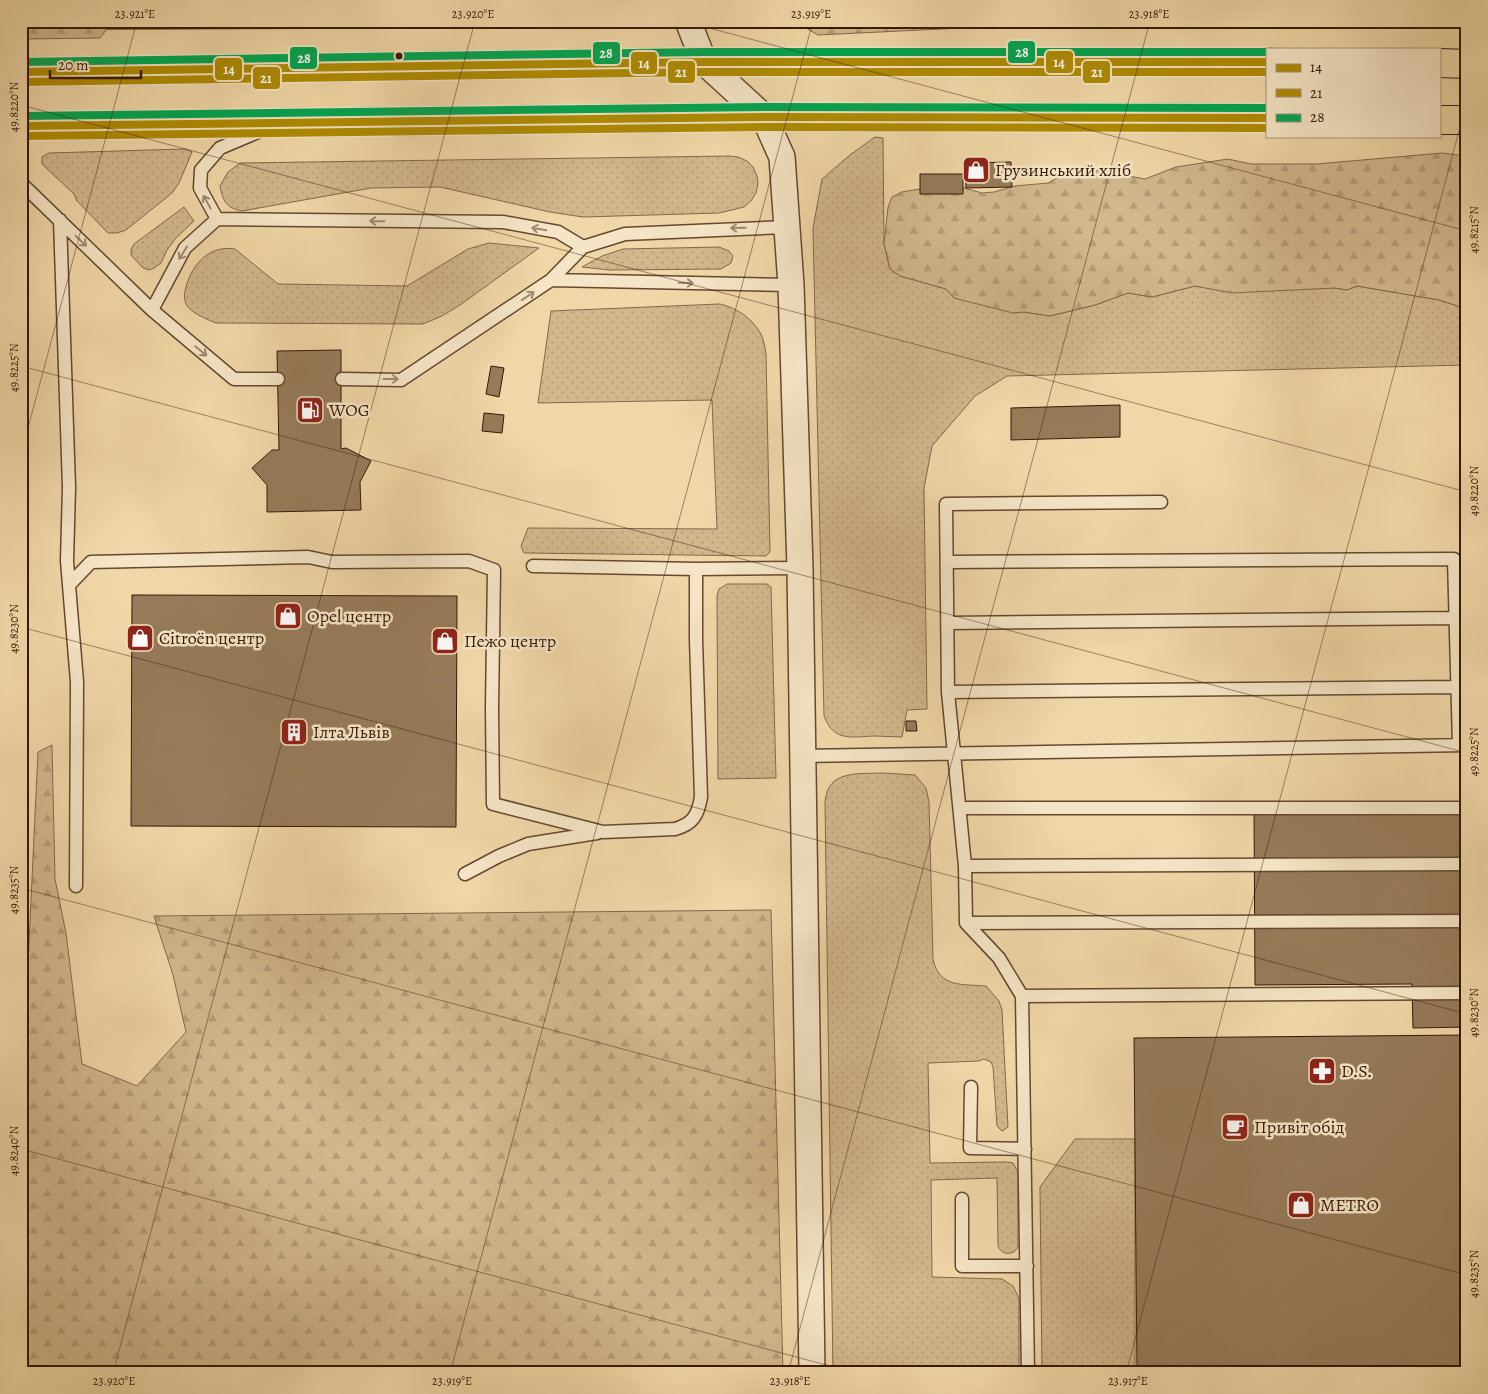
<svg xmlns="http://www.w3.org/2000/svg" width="1488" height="1394" font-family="Alegreya,serif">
	<defs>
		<pattern id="grass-dots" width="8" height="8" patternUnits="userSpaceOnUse" patternTransform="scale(1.25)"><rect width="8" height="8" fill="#d0b78c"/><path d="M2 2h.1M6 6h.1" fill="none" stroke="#b39d77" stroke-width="1.8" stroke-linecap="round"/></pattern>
		<pattern id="forest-firs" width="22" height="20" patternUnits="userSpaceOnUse" patternTransform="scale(1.25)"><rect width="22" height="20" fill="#d0b78c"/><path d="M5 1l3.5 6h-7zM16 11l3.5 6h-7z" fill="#b39d77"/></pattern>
	</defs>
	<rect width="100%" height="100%" fill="#f0d7a7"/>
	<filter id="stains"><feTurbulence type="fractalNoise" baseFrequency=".004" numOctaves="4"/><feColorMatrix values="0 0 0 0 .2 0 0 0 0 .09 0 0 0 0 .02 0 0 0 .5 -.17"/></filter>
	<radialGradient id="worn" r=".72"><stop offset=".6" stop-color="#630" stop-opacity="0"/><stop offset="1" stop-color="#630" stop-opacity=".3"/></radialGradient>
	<path fill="url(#grass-dots)" stroke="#82684a" d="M21 21H602L589 27 21 30Z
		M875 137 883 138 884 244 890 269 900 276 946 289 1013 313 1024 312 1050 316 1095 305 1128 293 1152 297 1195 286 1232 292 1335 288 1347 290 1357 286 1439 300 1467 309V365L1007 376 975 396 932 446 924 488 927 709 907 710 902 737C893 737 883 736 874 736 851 737 834 742 824 716L813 228 822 179 850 155Z
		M185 149 192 152 179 183 172 193 126 230 117 233H108L77 201 74 194 42 164V157L49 153Z
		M729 156 738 157 747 161 753 167 757 176 758 184 756 193 751 201 744 207 719 213 583 217 550 212 440 187 371 188 242 211C226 208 223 201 220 186L228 172 240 163Z
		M184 207 194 221 176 238 167 250 161 263 154 268 149 270 143 268 131 255V250L134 244Z
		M489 243 539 248 460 305 442 316 423 324 216 323C206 319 191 313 186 304 183 297 185 289 188 281 195 261 212 245 235 249L278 284 407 286 468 249Z
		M719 247 729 251 733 256 731 263 721 269 609 270 582 267 602 256 623 249Z
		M720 304C737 308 752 318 761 334 764 340 765 348 766 354L770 552 766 556 524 553 521 546 528 528 717 529 712 400 538 403 551 311Z
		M727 584H767L771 587 776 778 718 779 717 596 719 589Z
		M882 773 915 775 926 788 929 802 933 959C939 988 962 984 986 986L999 1001 1002 1010 1008 1127 1002 1131 997 1126 993 1067 991 1062 984 1059 979 1061 928 1063 930 1163 1007 1162 1013 1163 1018 1172V1247L1014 1252C1007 1255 1001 1253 998 1246L997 1178 931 1180 932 1277 1002 1279 1013 1286 1019 1298V1373H833L825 801C826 796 827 790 830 786 840 771 865 774 882 773Z
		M1075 1139H1135V1373H1042L1040 1187Z"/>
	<path fill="url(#forest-firs)" stroke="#82684a" d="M21 21H104L109 26 100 38 21 39Z
		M794 21H1106L818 35Z
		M1442 153 1467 156V309L1439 300 1357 286 1347 290 1335 288 1232 293 1195 286 1152 297 1128 293 1095 305 1050 316 1024 312 1013 313 954 298 946 289 900 276 890 269 884 244 888 207 892 197 902 192 950 184 982 193 994 192 1015 186 1048 183 1077 167 1145 179 1176 167 1228 159 1251 164H1317Z
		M52 745 55 879 66 933 82 1064 137 1086 186 1032 173 975 154 916 771 910 783 1373H21V1113L38 752Z"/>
	<path fill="#967b5a" stroke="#351807" d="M1011 162 1012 187 966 188 965 163Z
		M920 174H963V194H920Z
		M341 350V449L346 448 371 461 360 482 361 510 267 512V485L252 468 272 450H279L277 351Z
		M491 366 504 368 499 397 486 394Z
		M1120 405V437L1011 440V408Z
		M484 413 504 415 502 433 482 431Z
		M132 595 457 596 456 827 131 826Z
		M906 721H916L917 731H906Z
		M1467 808V1027L1413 1028 1412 984 1255 985 1254 810Z
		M1467 1035V1373H1137L1134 1038Z"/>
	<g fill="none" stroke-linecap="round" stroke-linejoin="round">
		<g stroke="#64482f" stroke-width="15">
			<path id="lane" d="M258 132 220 148 201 170 200 188 217 219 503 222 558 232 583 247
				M21 183 152 310 234 379H278
				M60 220 69 487 67 561 77 682 76 886
				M551 280 583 247 625 234 787 227
				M152 310 185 248 217 219
				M342 379 401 380 551 280 791 285
				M947 562 1454 559 1459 745
				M533 566 696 569
				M69 585 91 562 308 557 332 562 469 561 494 570 492 708 493 804 603 832 675 829C693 824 698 815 701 797L696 640V569L800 568
				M948 623 1455 618
				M948 692 1457 687
				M802 756 1467 745
				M960 808H1467
				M965 866 1467 864
				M465 874 499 856 528 844 597 833
				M966 923 1467 921
				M1022 996 1467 993
				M971 1087 970 1148 1025 1149
				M962 1199V1266H1027
				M1028 1373 1022 996 999 958 966 923 965 866 948 692 946 504 1161 502"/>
		</g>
		<g stroke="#64482f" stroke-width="28">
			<path id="street" d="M688 21 704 62 764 117 782 157 791 285 800 568 812 1373"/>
		</g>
		<g stroke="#351807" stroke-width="30">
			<path id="primary" d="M1439 63 1467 64
				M21 72 704 62H1267
				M1439 120H1467
				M21 126 764 117 1267 118"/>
		</g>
		<use href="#lane" stroke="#f5e5c6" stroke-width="12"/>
		<use href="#street" stroke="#f5e5c6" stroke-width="25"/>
		<use href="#primary" stroke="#f0d7a7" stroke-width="28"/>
		<g stroke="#f5e5c6" stroke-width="11">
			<path id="bus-1" d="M21 72 704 62H1267
				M21 126 764 117 1267 118"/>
		</g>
		<g stroke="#f5e5c6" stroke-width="11">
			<path id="bus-2" d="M21 82 704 72H1267
				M21 136 764 127 1267 128"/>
		</g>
		<g stroke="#f5e5c6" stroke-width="11">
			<path id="bus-3" d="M21 62 704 52H1267
				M21 116 764 107 1267 108"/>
		</g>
		<use href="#bus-1" stroke="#af8c02" stroke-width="8"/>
		<use href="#bus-2" stroke="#af8c02" stroke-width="8"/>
		<use href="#bus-3" stroke="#00a651" stroke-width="8"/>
	</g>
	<defs><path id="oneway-shaft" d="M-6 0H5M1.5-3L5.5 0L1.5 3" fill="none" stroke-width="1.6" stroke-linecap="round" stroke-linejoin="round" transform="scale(1.25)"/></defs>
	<g stroke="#9f8970">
		<use href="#oneway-shaft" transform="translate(207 202) rotate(-119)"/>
		<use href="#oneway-shaft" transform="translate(377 221) rotate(-179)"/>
		<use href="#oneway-shaft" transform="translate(738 228) rotate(179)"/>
		<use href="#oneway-shaft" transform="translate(539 229) rotate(-170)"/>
		<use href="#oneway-shaft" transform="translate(81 241) rotate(44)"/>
		<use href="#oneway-shaft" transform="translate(183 253) rotate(122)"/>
		<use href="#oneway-shaft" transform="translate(686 283) rotate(1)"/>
		<use href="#oneway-shaft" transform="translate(528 296) rotate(-34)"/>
		<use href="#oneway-shaft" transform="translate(201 351) rotate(40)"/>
		<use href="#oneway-shaft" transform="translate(391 379)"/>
	</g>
	<path fill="none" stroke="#351807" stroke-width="1" stroke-opacity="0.45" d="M683 21 1467 231M21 105 1467 492M21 366 1467 753M21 454 137 21M21 627 1467 1014M21 888 1467 1275M21 1149 856 1373M113 1373 475 21M450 1373 813 21M788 1373 1150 21M1126 1373 1467 101M1464 1373 1467 1362"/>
	<defs>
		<g id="shop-square" transform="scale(1.4375)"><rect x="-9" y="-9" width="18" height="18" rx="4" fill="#8f2418" stroke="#f5e5c6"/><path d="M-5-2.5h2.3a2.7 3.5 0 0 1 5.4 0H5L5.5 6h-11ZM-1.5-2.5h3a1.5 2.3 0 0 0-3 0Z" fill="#fff"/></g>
		<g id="fuel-square" transform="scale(1.4375)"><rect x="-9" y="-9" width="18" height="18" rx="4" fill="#8f2418" stroke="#f5e5c6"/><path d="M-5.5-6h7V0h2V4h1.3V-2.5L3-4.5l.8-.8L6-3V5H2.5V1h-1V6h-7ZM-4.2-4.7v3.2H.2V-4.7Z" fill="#fff"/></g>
		<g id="building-square" transform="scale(1.4375)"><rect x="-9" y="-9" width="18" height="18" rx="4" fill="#8f2418" stroke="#f5e5c6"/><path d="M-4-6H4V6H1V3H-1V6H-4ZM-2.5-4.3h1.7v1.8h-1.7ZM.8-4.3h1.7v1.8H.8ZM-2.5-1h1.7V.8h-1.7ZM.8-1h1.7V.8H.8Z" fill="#fff"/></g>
		<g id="pharmacy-square" transform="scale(1.4375)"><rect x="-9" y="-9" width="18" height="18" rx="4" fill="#8f2418" stroke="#f5e5c6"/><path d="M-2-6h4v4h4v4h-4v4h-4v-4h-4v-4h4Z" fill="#fff"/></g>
		<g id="cafe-square" transform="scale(1.4375)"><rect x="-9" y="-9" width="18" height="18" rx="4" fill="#8f2418" stroke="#f5e5c6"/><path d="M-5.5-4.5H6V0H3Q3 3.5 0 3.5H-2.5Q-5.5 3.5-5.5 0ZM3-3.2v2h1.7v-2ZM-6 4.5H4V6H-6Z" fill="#fff"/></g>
	</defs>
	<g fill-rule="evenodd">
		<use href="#shop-square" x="976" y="170"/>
		<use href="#fuel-square" x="310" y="410"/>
		<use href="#shop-square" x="288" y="616"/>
		<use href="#shop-square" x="140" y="638"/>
		<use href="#shop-square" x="445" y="641"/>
		<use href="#building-square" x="294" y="732"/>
		<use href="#pharmacy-square" x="1322" y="1071"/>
		<use href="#cafe-square" x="1235" y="1127"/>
		<use href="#shop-square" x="1301" y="1205"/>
	</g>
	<circle fill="#351807" stroke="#f5e5c6" stroke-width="2" cx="399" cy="56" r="4.5"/>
	<g text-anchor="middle" stroke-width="5" stroke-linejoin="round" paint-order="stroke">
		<g font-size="18" fill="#351807" stroke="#f5e5c6" text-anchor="start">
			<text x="995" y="176">Грузинський хліб</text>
			<text x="329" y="416">WOG</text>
			<text x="307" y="622">Opel центр</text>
			<text x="159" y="644">Citroën центр</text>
			<text x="464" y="647">Пежо центр</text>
			<text x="313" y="738">Ілта Львів</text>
			<text x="1341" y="1077">D.S.</text>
			<text x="1254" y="1133">Привіт обід</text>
			<text x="1320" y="1211">METRO</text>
		</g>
	</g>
	<g stroke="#f5e5c6" stroke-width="2">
		<rect x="1007" y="40" width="29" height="24" rx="5" fill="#00a651"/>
		<rect x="592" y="41" width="29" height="24" rx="5" fill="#00a651"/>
		<rect x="289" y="46" width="29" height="24" rx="5" fill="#00a651"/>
		<rect x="1045" y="50" width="29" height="24" rx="5" fill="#af8c02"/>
		<rect x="630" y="51" width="28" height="24" rx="5" fill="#af8c02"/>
		<rect x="214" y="57" width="29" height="24" rx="5" fill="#af8c02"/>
		<rect x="1082" y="60" width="29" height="24" rx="5" fill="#af8c02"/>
		<rect x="667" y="60" width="29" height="24" rx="5" fill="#af8c02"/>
		<rect x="252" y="66" width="29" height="24" rx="5" fill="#af8c02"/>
	</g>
	<g font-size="14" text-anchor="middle" font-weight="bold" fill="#fff">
		<text x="1022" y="57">28</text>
		<text x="606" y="58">28</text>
		<text x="304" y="63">28</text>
		<text x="1059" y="67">14</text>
		<text x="644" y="68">14</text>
		<text x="229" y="74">14</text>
		<text x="1097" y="77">21</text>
		<text x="681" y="77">21</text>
		<text x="266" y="83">21</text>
	</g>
	<rect width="1488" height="1394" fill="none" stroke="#f0d7a7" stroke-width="55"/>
	<rect x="1266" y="48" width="175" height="90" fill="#f5e5c6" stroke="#a8937a"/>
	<rect x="1276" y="64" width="25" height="8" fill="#af8c02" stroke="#a8937a"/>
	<text x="1310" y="72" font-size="15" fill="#351807">14</text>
	<rect x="1276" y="89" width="25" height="8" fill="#af8c02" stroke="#a8937a"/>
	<text x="1310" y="98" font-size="15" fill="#351807">21</text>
	<rect x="1276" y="114" width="25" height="8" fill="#00a651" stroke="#a8937a"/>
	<text x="1310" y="122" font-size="15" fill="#351807">28</text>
	<path d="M50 70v8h91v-8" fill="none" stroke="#351807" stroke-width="2.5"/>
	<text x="58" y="70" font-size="15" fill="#351807" stroke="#f5e5c6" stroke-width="4" paint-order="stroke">20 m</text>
	<rect x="28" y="28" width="1432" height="1338" fill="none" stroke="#351807" stroke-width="2"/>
	<g font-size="12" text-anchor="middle" fill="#351807">
		<text x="135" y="18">23.921°E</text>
		<text x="473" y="18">23.920°E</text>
		<text x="811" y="18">23.919°E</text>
		<text x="1149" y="18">23.918°E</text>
		<text transform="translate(14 107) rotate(-90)" y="4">49.8220°N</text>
		<text transform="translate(1474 230) rotate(-90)" y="4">49.8215°N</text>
		<text transform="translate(14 368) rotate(-90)" y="4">49.8225°N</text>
		<text transform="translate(1474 491) rotate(-90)" y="4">49.8220°N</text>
		<text transform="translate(14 629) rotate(-90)" y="4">49.8230°N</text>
		<text transform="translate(1474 752) rotate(-90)" y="4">49.8225°N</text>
		<text transform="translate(14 890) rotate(-90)" y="4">49.8235°N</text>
		<text transform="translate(1474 1013) rotate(-90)" y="4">49.8230°N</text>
		<text transform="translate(14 1151) rotate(-90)" y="4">49.8240°N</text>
		<text transform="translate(1474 1274) rotate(-90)" y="4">49.8235°N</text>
		<text x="114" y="1385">23.920°E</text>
		<text x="452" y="1385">23.919°E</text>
		<text x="790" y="1385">23.918°E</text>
		<text x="1128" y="1385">23.917°E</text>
	</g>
	<rect width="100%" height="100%" filter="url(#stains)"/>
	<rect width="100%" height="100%" fill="url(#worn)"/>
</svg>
